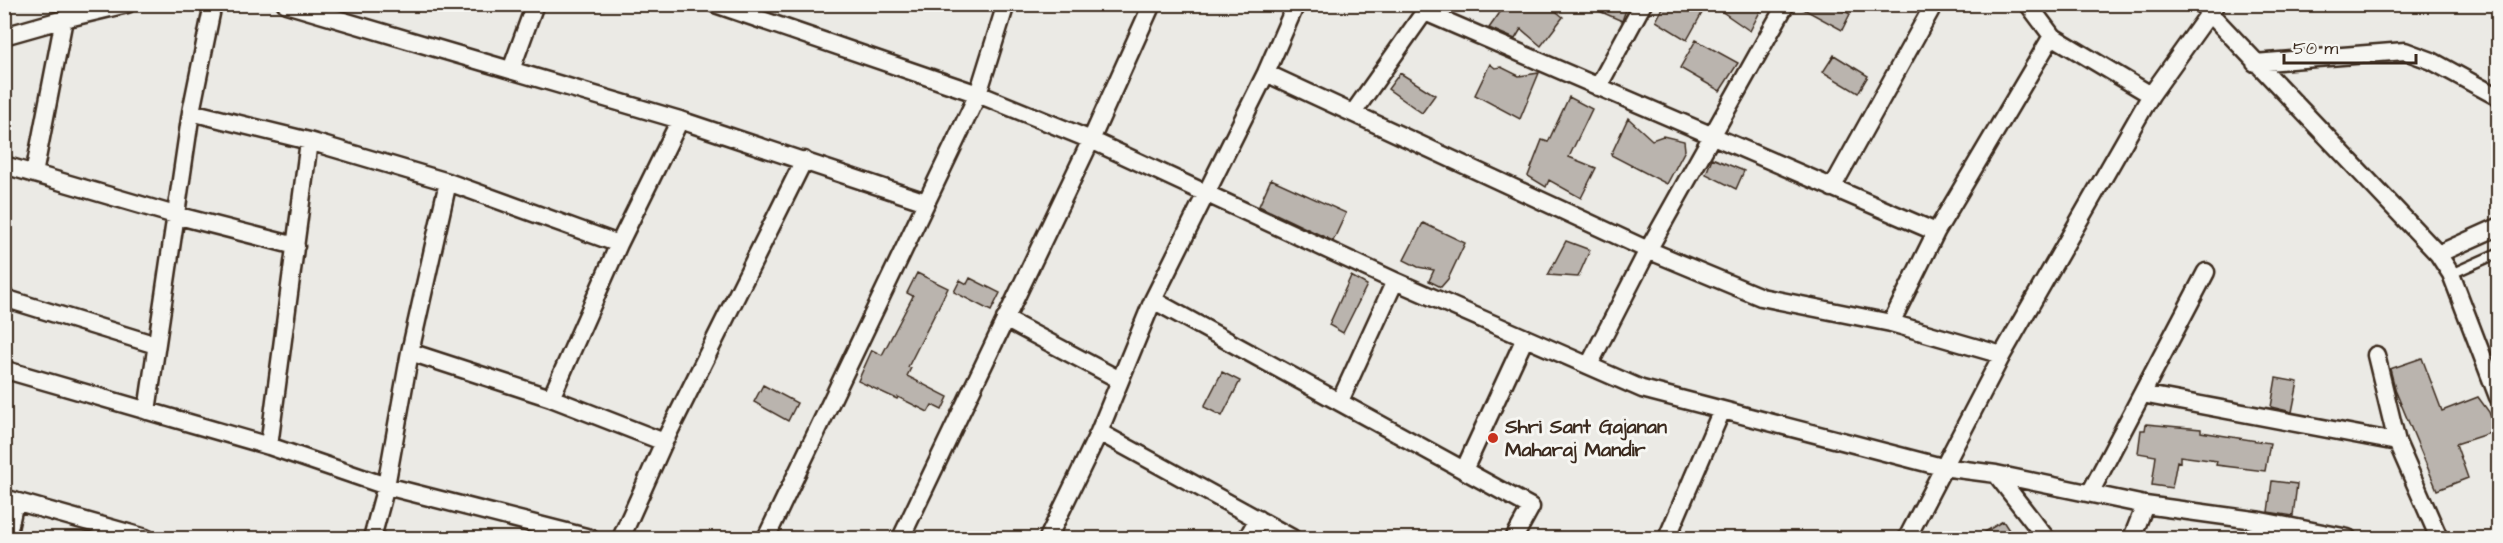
<svg xmlns="http://www.w3.org/2000/svg" width="2503" height="543" font-family="'Architects Daughter',sans-serif">
	<rect width="100%" height="100%" fill="#ebeae5"/>
	<filter id="ink" filterUnits="userSpaceOnUse"><feTurbulence type="fractalNoise" baseFrequency=".0167" numOctaves="2"/><feDisplacementMap in="SourceGraphic" scale="12" xChannelSelector="R" yChannelSelector="G"/><feConvolveMatrix kernelMatrix="1 2 1 2 8 2 1 2 1" color-interpolation-filters="sRGB"/></filter>
	<g filter="url(#ink)">
		<path fill="#bab4ae" stroke="#3b2a1e" stroke-width="1.5" d="M1506 4H1547L1563 17 1541 46 1521 29 1515 39 1489 28Z
			M1583 4H1628L1622 21Z
			M1665 4H1707L1687 40 1656 21Z
			M1711 4H1764L1750 31Z
			M1832 4 1850 14 1842 30 1796 5Z
			M1696 40 1738 63 1720 91 1680 68Z
			M1834 55 1868 76 1858 93 1823 72Z
			M1490 64 1495 68 1501 67 1519 76 1539 73 1520 119 1475 95Z
			M1400 73 1435 95 1422 113 1388 89Z
			M1569 97 1592 109 1569 157 1596 168 1581 198 1549 180 1546 187 1528 176 1542 140 1548 142Z
			M1628 118 1652 140 1663 136 1684 141 1685 150 1667 184 1611 155Z
			M1712 158 1744 171 1736 189 1706 174Z
			M1271 179 1346 213 1333 241 1259 206Z
			M1423 223 1465 243 1448 279 1441 287 1429 281 1434 270 1418 267 1404 260Z
			M1566 241 1590 250 1578 277 1548 275Z
			M917 273 948 288 908 367 911 368 907 376 948 397 942 410 932 405 928 412 898 397 897 399 858 381 872 350 882 355 913 296 907 293Z
			M1351 276 1367 285 1343 333 1329 325Z
			M970 278 1000 293 991 311 954 292 960 280 967 284Z
			M2422 358 2442 411 2478 397 2489 412 2496 431 2456 444 2468 478 2437 490 2396 392 2390 369Z
			M1222 372 1240 381 1222 416 1204 407Z
			M2276 378 2298 382 2292 412 2271 407Z
			M763 385 797 403 788 421 754 402Z
			M2146 424 2201 429V432L2270 443 2265 471 2216 465 2217 461 2180 456V462L2177 461 2172 488 2152 485 2156 456 2138 453 2141 430H2145Z
			M2272 481 2297 484 2293 516 2268 512Z
			M2003 521 2014 538H1975Z"/>
		<g fill="none" stroke-linecap="round" stroke-linejoin="round">
			<g stroke="#3b2a1e" stroke-width="13">
				<path id="lane" d="M2451 274 2498 253"/>
			</g>
			<g stroke="#3b2a1e" stroke-width="21">
				<path id="street" d="M286 4 680 120 926 202
					M715 4 978 94 1091 140 1395 281 1642 389 1942 467 1996 474 2145 505 2261 521 2348 538
					M2028 4 2052 36 2151 95
					M2201 4 2438 254 2451 274 2498 397
					M1425 12 1936 232
					M4 36 64 19 127 4
					M2255 63 2405 51 2432 61 2498 97
					M511 70 535 4
					M1266 73 1648 250 1761 297 1891 323 2002 355
					M1598 87 1643 4
					M191 112 309 141 448 182 619 244
					M1353 113 1430 4
					M4 165 175 215 296 246
					M34 174 64 19
					M1832 188 1934 4
					M2438 254 2498 227
					M4 298 156 345
					M1153 300 1531 507 1514 538
					M1005 319 1120 380
					M1891 323 1936 232 2052 36
					M410 352 551 398 664 442
					M2376 355 2397 442 2439 538
					M1589 365 1648 250 1786 4
					M6 370 269 446 386 486 590 538
					M2142 394 2397 442
					M551 398 619 244 680 120
					M1340 401 1395 281
					M147 411 191 112 213 4
					M1099 432 1292 538
					M269 446 309 141
					M1464 470 1525 338
					M1996 474 2046 538
					M2090 493 2206 272
					M4 498 146 538
					M7 538 15 501
					M372 538 386 486 410 352 448 182
					M621 538 664 442 804 160
					M766 538 978 94 1006 4
					M901 538 1091 140 1152 4
					M1048 538 1099 432 1153 300 1266 73 1296 4
					M1247 538 1258 519
					M1667 538 1722 410
					M1907 538 2002 355 2151 95 2216 4
					M2132 538 2145 505
					M2254 538 2261 521"/>
			</g>
			<use href="#lane" stroke="#f6f6f2" stroke-width="8"/>
			<use href="#street" stroke="#f6f6f2" stroke-width="16"/>
		</g>
	</g>
	<circle fill="#c8321e" stroke="#f6f6f2" stroke-width="2" cx="1493" cy="438" r="6"/>
	<g text-anchor="middle" stroke-width="6" stroke-linejoin="round" paint-order="stroke">
		<g font-size="20" font-weight="bold" fill="#3b2a1e" stroke="#f6f6f2" text-anchor="start">
			<text x="1505" y="433">Shri Sant Gajanan<tspan x="1505" dy="23">Maharaj Mandir</tspan></text>
		</g>
	</g>
	<rect width="2503" height="543" fill="none" stroke="#f6f6f2" stroke-width="24"/>
	<rect x="12" y="12" width="2479" height="519" fill="none" stroke="#3b2a1e" stroke-width="2" filter="url(#ink)"/>
	<path d="M2284 54v9h132v-9" fill="none" stroke="#3b2a1e" stroke-width="3"/>
	<text x="2293" y="54" font-size="18" fill="#3b2a1e" stroke="#f6f6f2" stroke-width="4.5" paint-order="stroke">50 m</text>
</svg>
